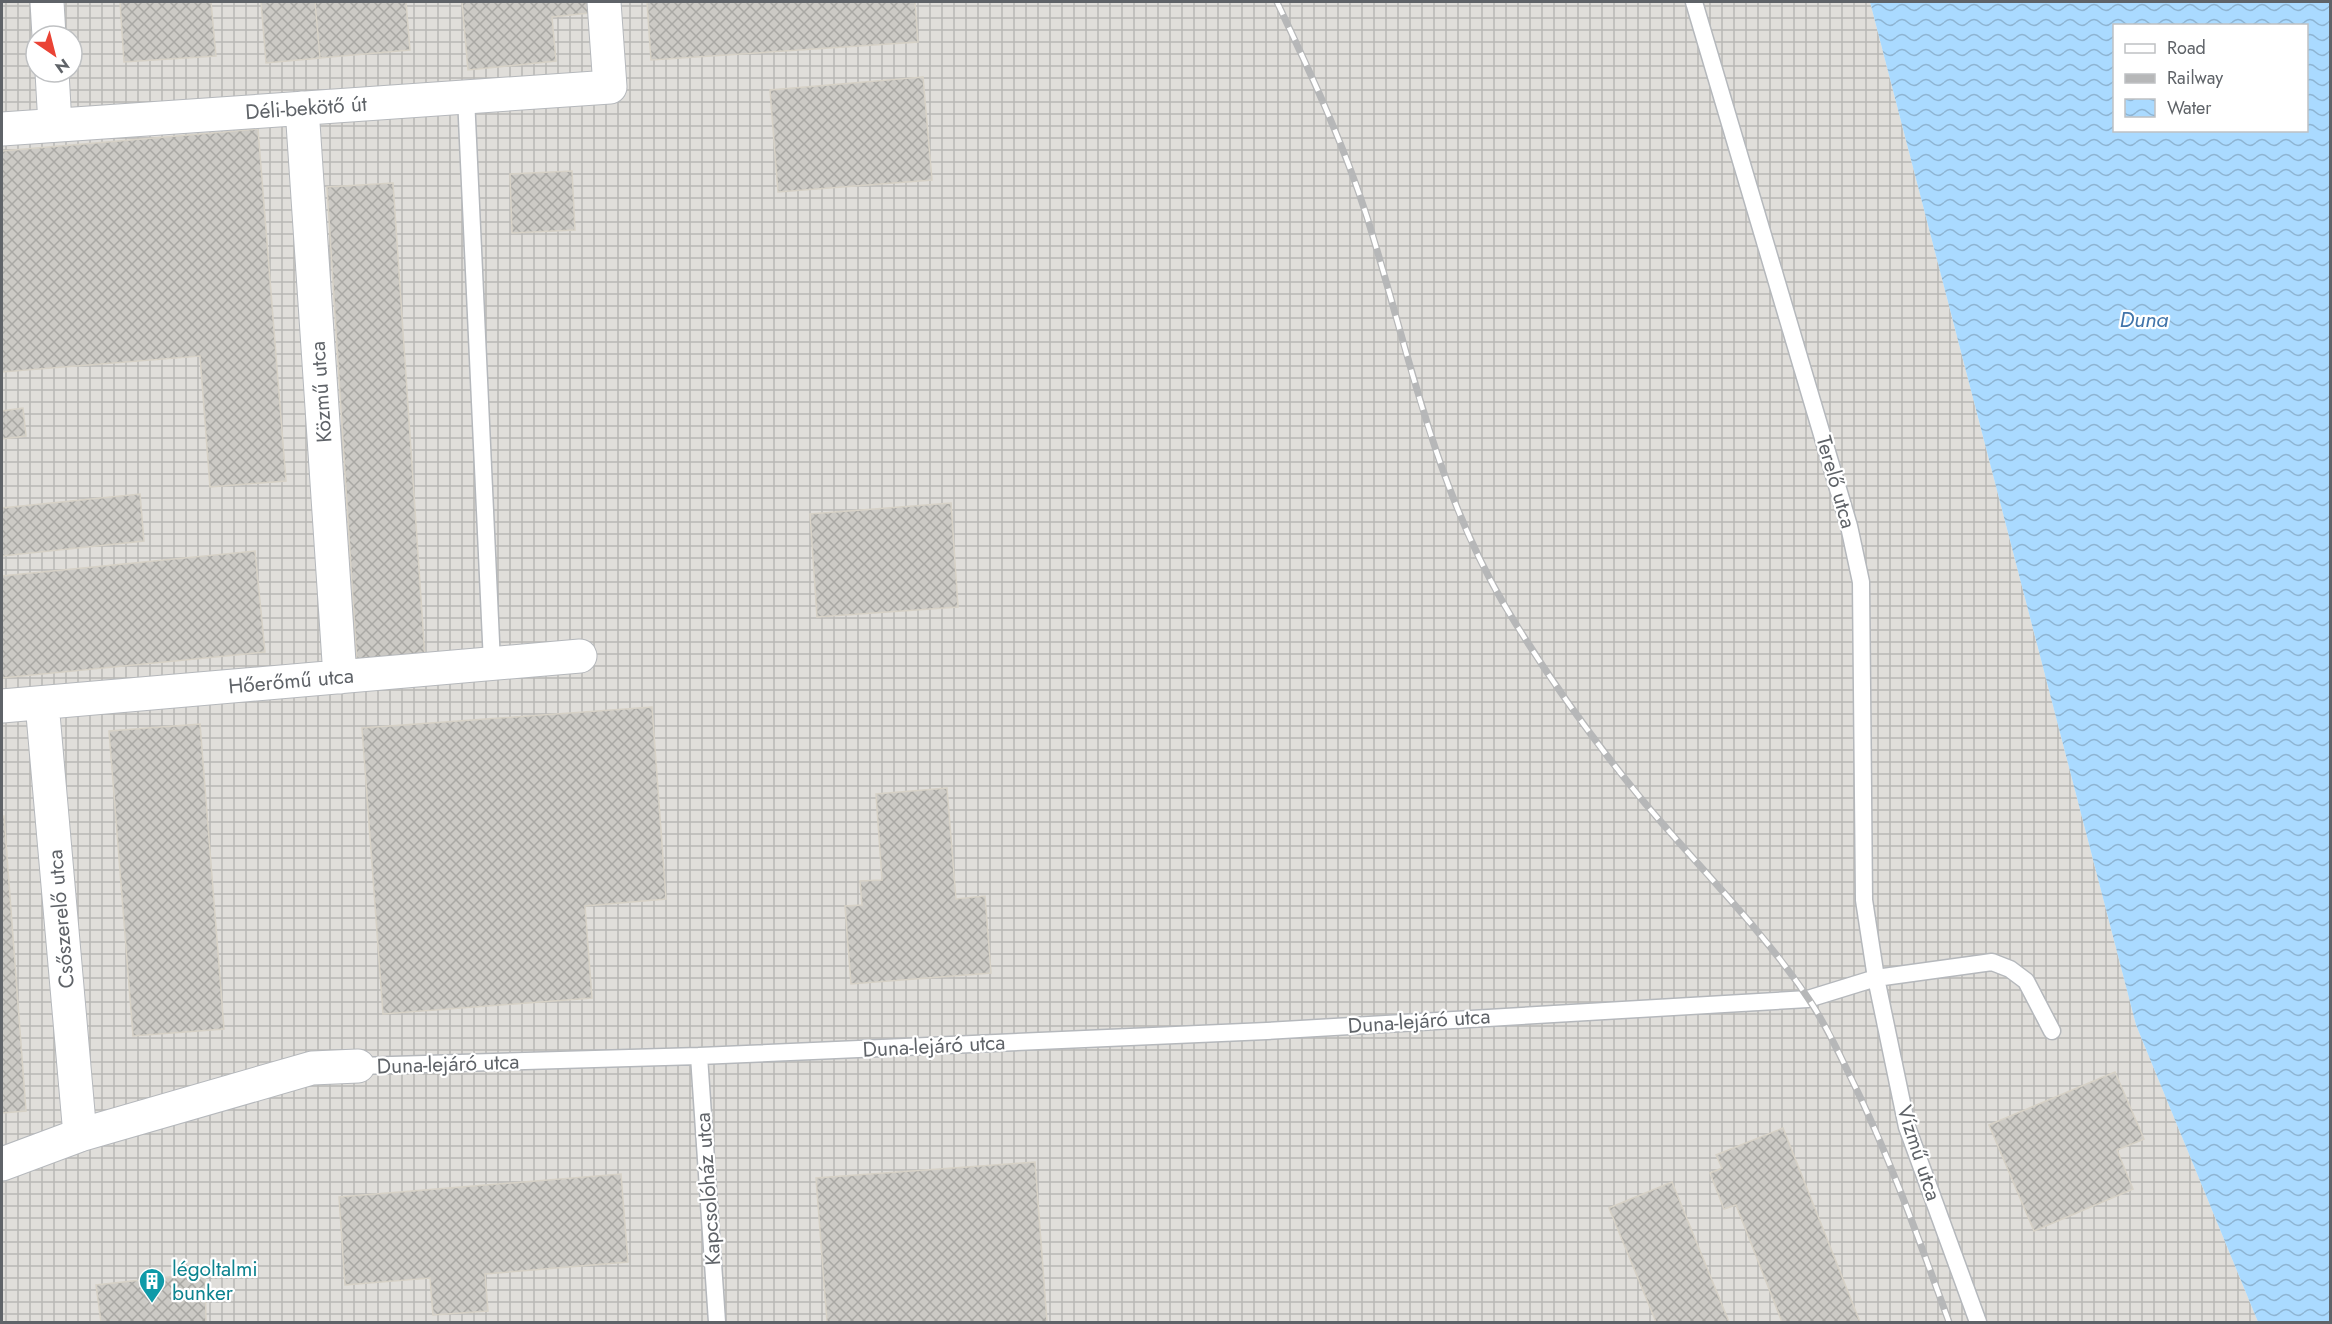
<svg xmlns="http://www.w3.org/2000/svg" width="2332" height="1324" font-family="Jost,sans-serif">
	<defs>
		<pattern id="industrial-grid" width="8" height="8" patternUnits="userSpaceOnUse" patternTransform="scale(1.5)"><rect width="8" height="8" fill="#e0deda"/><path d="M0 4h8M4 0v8" fill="none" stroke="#b9b8b5"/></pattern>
		<pattern id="water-waves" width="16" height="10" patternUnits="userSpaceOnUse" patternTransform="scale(1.5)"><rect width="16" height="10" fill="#aadaff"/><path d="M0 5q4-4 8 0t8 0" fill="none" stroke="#8eb4d2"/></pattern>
		<pattern id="building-cross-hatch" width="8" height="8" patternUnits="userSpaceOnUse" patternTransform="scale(1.5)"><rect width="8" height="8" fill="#cccac5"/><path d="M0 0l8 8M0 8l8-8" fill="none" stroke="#a9a8a4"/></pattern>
	</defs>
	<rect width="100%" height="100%" fill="#f1efe8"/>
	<path fill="url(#industrial-grid)" fill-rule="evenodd" d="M2 2H1870L2136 1025 2258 1322H2ZM36 36H72V72H36Z"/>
	<path fill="url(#water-waves)" fill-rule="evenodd" d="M1870 2H2330V1322H2258L2136 1025ZM2114 26H2306V130H2114Z"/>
	<path fill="url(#building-cross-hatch)" stroke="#d6d1c6" stroke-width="1.5" d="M120 2H211L216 56 124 62Z
		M261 2H315L320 58 266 63Z
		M315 2H406L410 50 320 58Z
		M462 2H588L589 13 552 17 556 61 468 70Z
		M647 2H915L918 42 651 60Z
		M923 77 932 180 778 192 770 90Z
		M258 129 286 481 210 487 200 356 2 372V151Z
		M572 171 575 230 512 233 510 174Z
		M393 183 425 658 357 663 327 187Z
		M23 408 26 436 2 439V411Z
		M140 494 144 541 2 556V508Z
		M951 503 958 607 817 617 810 514Z
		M255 551 265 652 2 678V576Z
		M652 707 666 899 585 906 592 998 383 1014 362 728Z
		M200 724 224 1029 133 1036 109 731Z
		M947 788 956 899 985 896 991 973 851 984 845 906 862 905 860 881 882 880 876 794Z
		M2 816H4L26 1111 2 1113Z
		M2115 1072 2144 1139 2117 1150 2133 1189 2034 1231 1989 1125Z
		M1783 1128 1860 1322H1782L1736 1205 1724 1209 1710 1173 1722 1168 1716 1155Z
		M1035 1162 1047 1322H827L816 1178Z
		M621 1174 628 1262 485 1274 488 1311 433 1315 430 1278 345 1285 339 1197Z
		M1672 1182 1729 1322H1656L1609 1208Z
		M205 1273 206 1322H101L96 1285Z"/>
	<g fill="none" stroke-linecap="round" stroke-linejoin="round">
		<g stroke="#b5b8bc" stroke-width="19">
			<path id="lane" d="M1694 2 1849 526 1861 582 1864 900 1876 978 1907 1127 1978 1322
				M466 97 492 663
				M699 1056 717 1322
				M358 1066 699 1056 1267 1031 1808 999 1876 978 1992 962 2010 969 2026 981 2052 1031"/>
		</g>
		<g stroke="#b5b8bc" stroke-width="35">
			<path id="street" d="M47 2 49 36
				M52 72 55 125
				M302 108 340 677
				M2 129 610 87 604 2
				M42 703 80 1135
				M2 706 580 656
				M2 1164 80 1135 312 1068 358 1066"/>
		</g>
		<use href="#lane" stroke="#fff" stroke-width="16"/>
		<use href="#street" stroke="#fff" stroke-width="33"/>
		<g stroke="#b6b7b8" stroke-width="7">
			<path id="rail" d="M1277 2C1310 72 1343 142 1367 217 1408 348 1434 486 1505 606 1545 673 1590 736 1639 796 1695 864 1759 925 1808 998 1825 1023 1838 1051 1851 1078 1890 1157 1919 1240 1949 1322"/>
		</g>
		<use href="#rail" stroke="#fff" stroke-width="4.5" stroke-dasharray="14" stroke-linecap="butt"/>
	</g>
	<defs>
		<g id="building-pin" transform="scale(1.35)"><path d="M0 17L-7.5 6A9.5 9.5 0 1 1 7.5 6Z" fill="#0f9aa8" stroke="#fff"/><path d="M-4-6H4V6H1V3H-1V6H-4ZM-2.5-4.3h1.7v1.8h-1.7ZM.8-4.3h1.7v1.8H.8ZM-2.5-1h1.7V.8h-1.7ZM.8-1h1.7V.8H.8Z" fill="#fff"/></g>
	</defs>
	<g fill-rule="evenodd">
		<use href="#building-pin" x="152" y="1281"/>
	</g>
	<g text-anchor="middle" stroke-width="4.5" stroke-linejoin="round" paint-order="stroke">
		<g font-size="21" fill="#5f6368" stroke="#fff">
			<text transform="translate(306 108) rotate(-4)" y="7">Déli-bekötő út</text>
			<text transform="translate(321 392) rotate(-94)" y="7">Közmű utca</text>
			<text transform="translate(1836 482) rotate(74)" y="7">Terelő utca</text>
			<text transform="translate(291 681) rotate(-5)" y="7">Hőerőmű utca</text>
			<text transform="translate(61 919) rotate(-95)" y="7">Csőszerelő utca</text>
			<text transform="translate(1419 1021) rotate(-4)" y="7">Duna-lejáró utca</text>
			<text transform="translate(934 1046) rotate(-3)" y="7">Duna-lejáró utca</text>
			<text transform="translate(448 1064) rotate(-2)" y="7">Duna-lejáró utca</text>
			<text transform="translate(1919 1153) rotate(72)" y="7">Vízmű utca</text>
			<text transform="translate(708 1189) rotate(-94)" y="7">Kapcsolóház utca</text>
		</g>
		<g font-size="21" fill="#0d838f" stroke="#fff" text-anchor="start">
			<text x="172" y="1276">légoltalmi<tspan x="172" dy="24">bunker</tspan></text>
		</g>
		<g font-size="22" font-style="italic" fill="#4174aa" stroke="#fff">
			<text x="2144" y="327">Duna</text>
		</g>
	</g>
	<rect width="2332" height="1324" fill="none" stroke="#5f6368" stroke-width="6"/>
	<rect x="2113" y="24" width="195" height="108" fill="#ffffff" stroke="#bfc1c3" stroke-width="1.5"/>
	<rect x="2125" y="44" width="30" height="9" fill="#ffffff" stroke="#bfc1c3" stroke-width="1.5"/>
	<text x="2167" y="54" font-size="18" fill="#5f6368">Road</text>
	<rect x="2125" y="74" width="30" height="9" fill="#b6b7b8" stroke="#bfc1c3" stroke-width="1.5"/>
	<text x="2167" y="84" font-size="18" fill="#5f6368">Railway</text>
	<rect x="2125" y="99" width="30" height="18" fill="url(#water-waves)" stroke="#bfc1c3" stroke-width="1.5"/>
	<text x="2167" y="114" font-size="18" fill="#5f6368">Water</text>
	<g transform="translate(54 54) rotate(145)"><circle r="28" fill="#ffffff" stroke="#bfc1c3" stroke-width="1.5"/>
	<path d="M0-4.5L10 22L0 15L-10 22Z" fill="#ea4335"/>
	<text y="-9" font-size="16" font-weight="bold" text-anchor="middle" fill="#5f6368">N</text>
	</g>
</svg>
